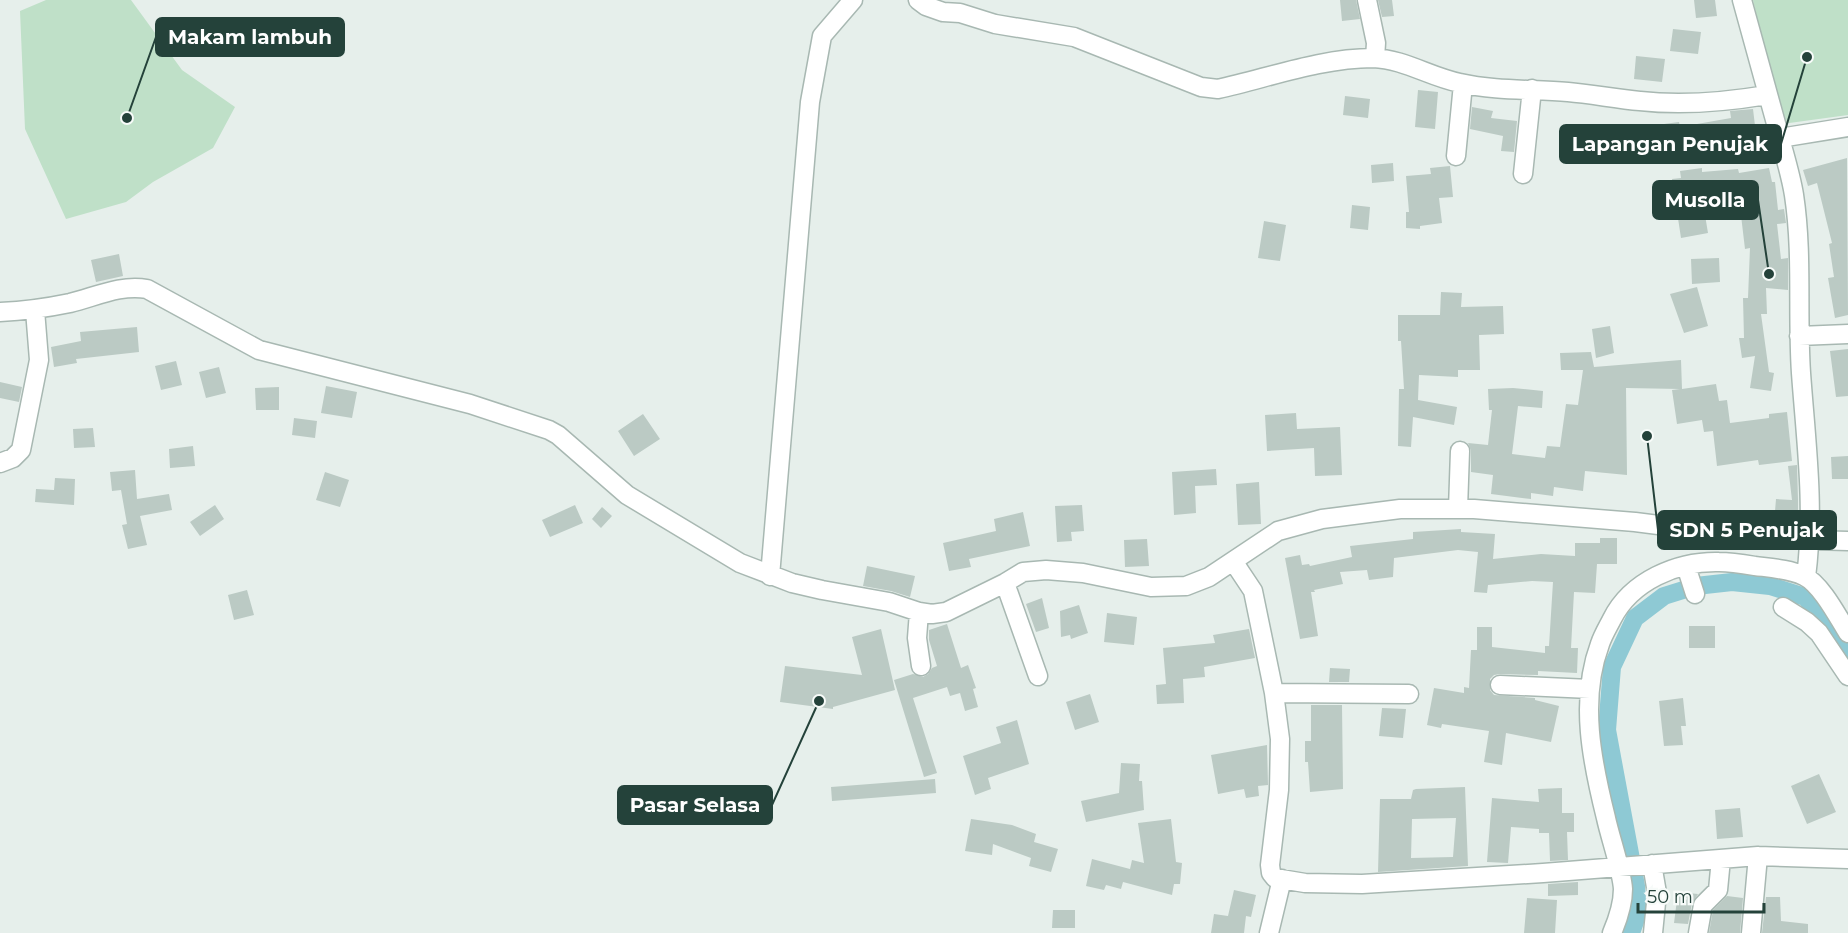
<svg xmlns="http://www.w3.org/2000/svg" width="1848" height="933" font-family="Montserrat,sans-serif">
	<rect width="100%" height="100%" fill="#e6efeb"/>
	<path fill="#bfe0c8" d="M46 0H131L182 70 235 107 213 148 153 182 126 202 66 219 25 129 20 11Z
		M1753 0H1848V115L1782 124Z"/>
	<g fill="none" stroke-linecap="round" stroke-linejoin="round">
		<path stroke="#8ec9d4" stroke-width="18" d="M1631 933 1638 913 1636 886 1607 730 1612 667 1635 618 1664 596 1696 586 1732 582 1770 586 1805 597 1826 619 1848 654"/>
	</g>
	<path fill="#bbcac4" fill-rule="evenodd" d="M1340 0H1356L1360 19 1342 21Z
		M1378 0H1392L1394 16 1382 17Z
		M1694 0H1715L1717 16 1696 18Z
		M1673 29 1701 32 1698 54 1670 51Z
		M1636 56 1665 59 1662 82 1634 79Z
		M1418 90 1438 92 1435 129 1415 127Z
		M1345 96 1370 99 1368 118 1343 115Z
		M1472 107 1493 111 1491 118 1517 121 1514 152 1501 151 1503 136 1470 129Z
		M1753 109 1756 134 1732 137 1733 142 1703 147 1702 141 1666 146 1664 124 1679 122 1680 127 1731 118 1730 111Z
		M1847 158 1848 315 1835 318 1828 278 1834 277 1829 244 1832 243 1817 183 1808 186 1803 170Z
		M1393 163 1394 181 1372 183 1371 165Z
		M1450 166 1453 197 1439 198 1442 223 1420 226V229L1406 228V212H1409L1406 176 1431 174 1430 168Z
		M1702 168V172L1738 169 1739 173 1769 168 1772 182H1775L1778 210 1784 209 1786 223 1777 224 1781 259 1788 258V290L1766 288 1767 314H1761L1769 372 1774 373 1771 391 1750 388 1755 356 1742 358 1739 338H1744L1743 298H1748L1750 248 1745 249 1740 207 1704 209 1708 233 1681 238 1672 179 1681 178 1680 171Z
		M1352 205 1370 207 1368 230 1350 228Z
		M1264 221 1286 225 1280 261 1258 258Z
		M119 254 123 276 96 282 91 260Z
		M1719 258 1720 282 1692 284 1691 259Z
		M1697 287 1708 326 1684 333 1670 294Z
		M1441 292 1462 293 1461 307 1503 306 1504 334 1479 335 1480 370H1458V377L1419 375 1418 400 1457 407 1454 425 1413 417 1411 447 1398 446 1399 389H1404L1401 341H1398V315H1440Z
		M1610 326 1614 353 1596 358 1592 329Z
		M137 327 139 352 76 359 77 363 54 367 51 347 81 341 80 332Z
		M1848 349V396L1836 397 1830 351Z
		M1591 352 1594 367 1681 360 1682 389 1716 384 1719 401 1727 400 1730 423 1769 418V414L1787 412 1792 461 1759 465 1758 460 1717 466 1713 431 1704 432 1702 420 1677 424 1672 390 1680 389 1626 388 1627 475 1585 471 1583 491 1554 487 1553 496 1531 493V499L1491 494 1493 475 1471 472V451L1468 443 1488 445 1492 410H1489L1488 389 1513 388 1543 391 1542 408 1518 406 1512 454 1545 458 1547 446 1560 447 1566 404 1578 405 1583 370H1561L1560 353Z
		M176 361 182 385 161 390 155 366Z
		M219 367 226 393 206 398 199 372Z
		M0 382 22 387 19 402 0 398Z
		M326 386 357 392 352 418 321 413Z
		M279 387V410H256L255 388Z
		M1296 413 1297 429 1340 427 1342 475 1315 476 1314 448 1267 451 1265 415Z
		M643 414 660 439 634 456 618 431Z
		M294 418 317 421 315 438 292 435Z
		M93 428 95 447 74 448 73 429Z
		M193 446 195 466 170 468 169 449Z
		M1848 456V479H1832L1831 457Z
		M1797 465 1798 500V528L1795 527V525L1774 524 1776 499 1792 500 1788 466Z
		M1216 469 1217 485 1195 486 1196 513 1174 515 1172 472Z
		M135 470 137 499 169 494 172 510 140 516 147 545 128 549 122 525 127 524 121 490 112 491 110 472Z
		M325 472 349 480 340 507 316 500Z
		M55 478 75 479 74 505 35 502 36 489 54 490Z
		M1259 482 1261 524 1238 525 1236 484Z
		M215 505 224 519 200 536 190 522Z
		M575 505 583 523 550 537 542 520Z
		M1082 505 1084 531 1071 532 1072 541 1057 542 1055 506Z
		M602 507 612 516 601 528 592 519Z
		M1023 512 1030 546 969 559 971 567 949 571 943 543 996 531 994 519Z
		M1461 529V532L1495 534 1493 559 1541 554 1575 556V543H1600V538H1617V564H1597L1595 593 1574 592 1571 648H1578L1577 673 1538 671V675L1500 674 1494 675 1490 679V690L1494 695 1535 698V700L1559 706 1551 742 1506 733 1502 765 1484 762 1489 731 1442 724 1441 728 1427 725 1434 688 1464 693V687L1469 688 1471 650H1477V627H1492V647L1545 653V646H1549L1553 582 1532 581 1488 585 1487 593 1474 592 1478 552 1458 550 1394 558 1393 577 1369 580 1367 570 1340 572 1343 584 1314 590 1315 592H1311L1318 636 1300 639 1285 558 1300 555 1302 565 1309 564 1310 566 1352 557 1350 546 1413 539V532Z
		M1147 539 1149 566 1125 567 1124 540Z
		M867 566 915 576 910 597 891 591 863 586Z
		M247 590 254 615 234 620 228 595Z
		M1042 598 1049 628 1036 632 1026 604Z
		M1079 605 1088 633 1071 639 1070 635 1061 637 1060 611Z
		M1107 613 1137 617 1134 645 1104 642Z
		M947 624 961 668 968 665 976 688 973 689 978 707 965 711 960 693 950 696 947 687 913 698 937 773 924 777 894 680 913 674 923 677 928 674 932 668 937 666 929 640V630Z
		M1689 626H1715V648H1689Z
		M881 629 895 690 833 707V709L780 702 785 666 862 675 852 637Z
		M1249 629 1255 658 1204 667 1205 677 1183 679 1184 703 1157 704 1156 685 1166 684 1163 648 1215 643 1213 635Z
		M1330 668 1350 669 1349 682H1329Z
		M1090 694 1099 722 1075 730 1066 702Z
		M1683 698 1686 726H1681L1683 745 1664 746 1659 701Z
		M1311 705H1342L1343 789 1310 792 1308 762H1305V741H1311Z
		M1382 708 1406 709 1403 738 1379 736Z
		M1017 720 1029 764 988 778 991 789 975 795 963 756 1001 743 996 727Z
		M1267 745 1268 785 1258 786 1259 796 1246 798 1244 789 1218 794 1211 755Z
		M1121 763 1140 764 1139 781H1142L1144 810 1086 822 1081 801 1119 793Z
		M1819 774 1836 812 1807 824 1791 786Z
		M935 779 936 793 832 801 831 787Z
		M1465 787 1468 866 1378 872 1380 799H1411L1413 790 1416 789ZM1456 818 1453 857 1411 858 1412 819Z
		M1562 788V813H1574V832H1567L1568 860 1550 861 1549 833H1539V829L1511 827 1508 863 1487 862 1492 798 1539 802 1538 789Z
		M1740 808 1743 837 1717 839 1715 810Z
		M971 819 1012 825 1036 834 1034 842 1058 849 1051 872 1029 866 1031 858 993 844 992 855 965 851Z
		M1171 819 1176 862 1182 863 1180 884H1174L1172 895 1123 882 1121 889 1106 885 1104 890 1086 886 1092 859 1130 869 1132 860 1144 863 1138 823Z
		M1578 882V895L1548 896V884Z
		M1234 890 1256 895 1251 917 1246 916 1244 933H1211L1214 914 1228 916Z
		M1678 892 1698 894 1692 903 1688 924 1674 923Z
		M1727 896 1743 898 1740 933H1709L1713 910Z
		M1766 897H1780L1781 921 1808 924V933H1762Z
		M1527 898 1557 900 1555 933H1524Z
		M1053 910H1075V928H1052Z"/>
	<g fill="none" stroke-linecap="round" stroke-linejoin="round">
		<g stroke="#a8b8b2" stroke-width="21">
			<path id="minor" d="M918 0 926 6 943 12 960 13 995 24 1074 37 1201 87 1218 89C1268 78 1321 58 1373 58 1404 59 1430 77 1460 83 1495 91 1532 89 1568 92 1592 94 1616 99 1640 101 1683 106 1725 102 1767 95
				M1367 0 1376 43 1375 58
				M1742 0 1780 138 1848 127
				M1780 138C1785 157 1791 176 1794 195 1803 254 1797 314 1801 373 1806 442 1815 507 1806 577
				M1456 156 1463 84
				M1523 174 1532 89
				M0 312C24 311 46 308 70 303 95 297 121 284 147 289L259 350 470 404 549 430 558 435 627 495 740 563 792 583 822 590 889 602 919 612 932 614 946 612 1005 583 1023 572 1046 570 1083 573 1151 587 1186 586 1209 577 1278 531 1322 519 1400 509H1474L1635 522 1713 532 1811 540 1848 541
				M1799 336 1848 334
				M0 463 13 458 21 450 39 360 35 310
				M1458 509 1460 451
				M1233 561 1253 591 1274 693 1280 739 1279 790 1270 865 1271 873 1275 878 1305 883 1362 884 1543 873 1758 856 1848 859
				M1686 566 1695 594
				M770 576 810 102 822 36 853 0
				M1005 583 1038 676
				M1783 607 1807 622 1819 633 1848 676
				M919 612 917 638 921 666
				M1500 685 1590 689
				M1274 693 1409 694
				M1652 864 1657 893 1653 933
				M1269 933 1282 879
				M1612 933C1618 919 1623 904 1623 889 1622 871 1610 837 1606 818 1592 762 1579 700 1600 644 1603 635 1608 627 1612 619 1631 581 1677 561 1719 562 1731 562 1743 564 1755 566 1771 568 1789 569 1804 576 1821 584 1838 617 1848 633
				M1698 933 1703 905 1718 890 1721 859
				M1751 933 1758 856"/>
		</g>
		<use href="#minor" stroke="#fff" stroke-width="18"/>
	</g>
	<path fill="none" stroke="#24423a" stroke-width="2" d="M127 118L156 37M1807 57L1781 144M1769 274L1758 200M1647 436L1658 530M819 701L772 805"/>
	<g fill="#24423a" stroke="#f7fbf9" stroke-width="2">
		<circle cx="127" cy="118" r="6"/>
		<circle cx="1807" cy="57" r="6"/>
		<circle cx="1769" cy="274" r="6"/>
		<circle cx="1647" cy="436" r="6"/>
		<circle cx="819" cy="701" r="6"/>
	</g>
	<g fill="#24423a" stroke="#24423a" stroke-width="2">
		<rect x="156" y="18" width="188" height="38" rx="6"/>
		<rect x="1560" y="125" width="221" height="38" rx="6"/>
		<rect x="1653" y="181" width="105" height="38" rx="6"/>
		<rect x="1658" y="511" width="178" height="38" rx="6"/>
		<rect x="618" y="786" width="154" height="38" rx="6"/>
	</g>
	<g font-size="20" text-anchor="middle" font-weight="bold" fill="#fff">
		<text x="250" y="44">Makam lambuh</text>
		<text x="1670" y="151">Lapangan Penujak</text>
		<text x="1705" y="207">Musolla</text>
		<text x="1747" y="537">SDN 5 Penujak</text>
		<text x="695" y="812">Pasar Selasa</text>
	</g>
	<path d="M1638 903v9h126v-9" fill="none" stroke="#24423a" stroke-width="3"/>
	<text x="1647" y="903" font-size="18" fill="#24423a" stroke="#f7fbf9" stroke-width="4.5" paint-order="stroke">50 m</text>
</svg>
